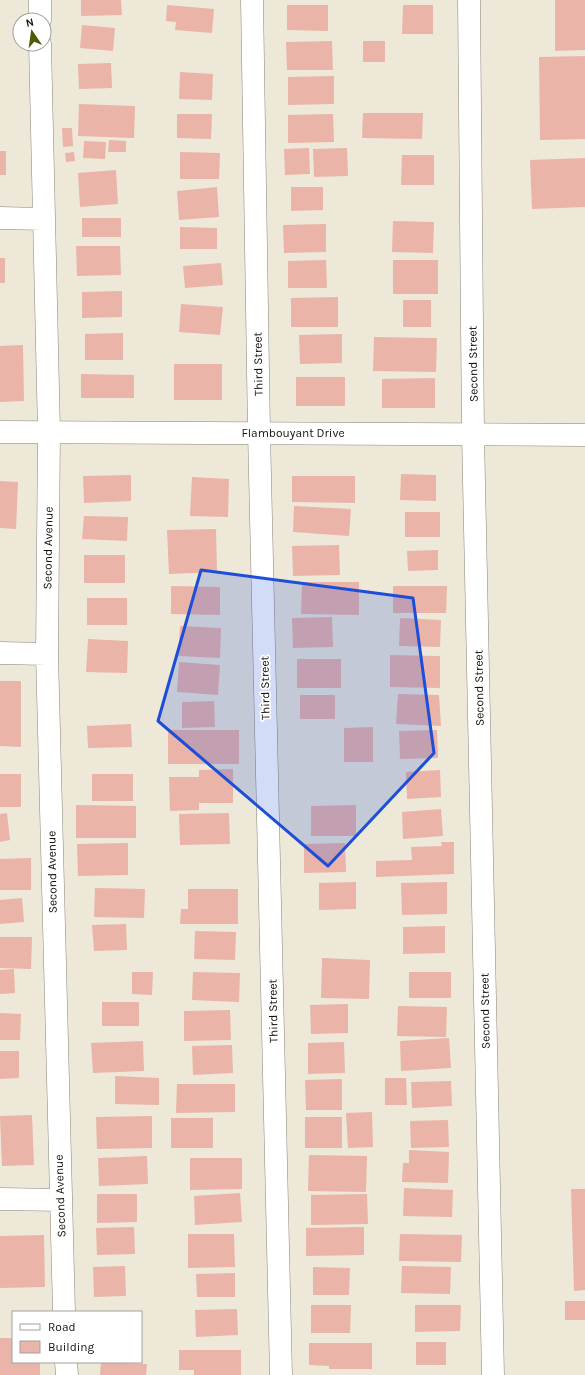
<svg xmlns="http://www.w3.org/2000/svg" width="585" height="1375" font-family="Karla,sans-serif">
	<rect width="100%" height="100%" fill="#eee8d9"/>
	<path fill="#ebb4a9" d="M81 0H121L122 15 81 16Z
		M555 0H585V50L555 51Z
		M167 5 214 9 212 33 175 30 176 22 166 21Z
		M287 5H328V31L287 30Z
		M403 5H433V34H402Z
		M82 25 115 28 113 51 80 48Z
		M332 41 333 70H287L286 42Z
		M363 41H385V62H363Z
		M585 56V139L540 140 539 57Z
		M111 63 112 88 79 89 78 64Z
		M180 72 213 74 212 100 179 99Z
		M334 76V104L288 105V77Z
		M79 104 135 106 134 138 78 136Z
		M363 113H423L422 139 362 138Z
		M177 114H212L211 139 177 138Z
		M333 114 334 142 288 143V115Z
		M62 128H72L73 146 63 147Z
		M109 140 126 141V152H108Z
		M84 141 106 142 105 159 83 158Z
		M309 148 310 174 285 175 284 149Z
		M347 148 348 176 314 177 313 149Z
		M0 151H6V175H0Z
		M74 152 75 161 66 162 65 153Z
		M180 152 220 153 219 179H180Z
		M402 155H434V185H401Z
		M585 158V207L532 209 530 160Z
		M116 170 118 204 80 207 78 173Z
		M217 187 219 217 179 220 177 191Z
		M291 187H323V210L291 211Z
		M82 218H121V237H82Z
		M393 221 434 222 433 253 392 252Z
		M326 224V252L284 253 283 225Z
		M180 227 217 228V249H180Z
		M76 246H120L121 275 77 276Z
		M0 258H5V283H0Z
		M326 260 327 288H288V261Z
		M393 260H438V294H393Z
		M221 263 223 285 185 288 183 266Z
		M122 291V317L82 318V292Z
		M338 297V327H291V298Z
		M403 300H431V327H403Z
		M181 304 223 307 220 335 179 332Z
		M123 333V360H85V334Z
		M342 334V363L300 364 299 335Z
		M374 337 437 338 436 372 373 371Z
		M23 345 24 401 0 402V346Z
		M174 364H222V400H174Z
		M81 374 134 375V398H81Z
		M296 377H345V406H296Z
		M435 378V408H382V379Z
		M401 474 436 475V501L400 500Z
		M131 475V501L84 503 83 476Z
		M292 476H355V503L292 502Z
		M192 477 229 479 228 517 190 516Z
		M0 481 18 482 16 529 0 528Z
		M294 506 351 509 349 536 293 532Z
		M405 512H440V537H405Z
		M84 516 128 517 127 541 82 539Z
		M216 529 217 572 169 574 167 530Z
		M339 545 340 575 293 576 292 546Z
		M438 550V570L408 571 407 551Z
		M84 555H125V583H84Z
		M302 582H359V615L301 614Z
		M171 586 220 587V615L171 614Z
		M393 586H447L446 613H393Z
		M87 598H127V625H87Z
		M332 617 333 647 293 648 292 618Z
		M400 618 441 620 440 647 399 646Z
		M180 626 221 628 220 658 178 656Z
		M88 639 128 641 127 673 86 672Z
		M390 655 440 656V688L390 687Z
		M297 659H341V688H297Z
		M179 662 220 665 218 695 177 692Z
		M0 681H21V747L0 746Z
		M398 694 439 695 441 726 396 724Z
		M300 695H335V719H300Z
		M214 701 215 727 182 728V702Z
		M131 724 132 747 88 748 87 726Z
		M373 727V762H344V728Z
		M168 730H239V764H168Z
		M437 730 438 758 400 759 399 731Z
		M233 769V803H199V810L170 811 169 777H199V770Z
		M440 770 441 797 407 799 406 772Z
		M0 774H21V807H0Z
		M92 774H133V801H92Z
		M76 805 136 806V838H76Z
		M356 805V836H311V806Z
		M441 809 443 836 403 839 402 812Z
		M7 813 10 840 0 842V814Z
		M229 813 230 844 180 845 179 814Z
		M441 842H454V874L376 877V861L412 860 411 847 442 846Z
		M128 843V875L78 876 77 844Z
		M345 843 346 872 304 873V844Z
		M31 858V890H0V859Z
		M356 882V909L319 910V883Z
		M447 882V914L402 915 401 883Z
		M95 888 145 889 144 918 94 917Z
		M188 889H238V924H180L181 909H188Z
		M22 898 24 922 0 924V900Z
		M126 924 127 950 94 951 92 925Z
		M445 926V953L403 954V927Z
		M195 931 236 932 235 960 194 959Z
		M0 937H32L31 969 0 968Z
		M322 958 370 960 369 999 321 998Z
		M14 969 15 993 0 994V970Z
		M132 972H153L152 995 132 994Z
		M193 972 240 973 239 1002 192 1000Z
		M409 972H451V998H409Z
		M102 1002H139V1026H102Z
		M348 1004V1033L311 1034 310 1005Z
		M398 1006 447 1007 446 1037 397 1036Z
		M230 1010 231 1040 184 1041V1011Z
		M0 1013 21 1014 20 1040H0Z
		M449 1038 451 1068 401 1071 400 1041Z
		M143 1041 144 1071 93 1073 91 1043Z
		M344 1042 345 1073 308 1074V1043Z
		M232 1045 233 1073 193 1075 192 1046Z
		M0 1051H19V1078L0 1079Z
		M115 1076 159 1078V1105L115 1104Z
		M385 1078H406L407 1105H385Z
		M342 1079V1110H306L305 1080Z
		M451 1081 452 1106 412 1108 411 1082Z
		M177 1084H235V1112L176 1113Z
		M372 1112 373 1147 348 1148 346 1113Z
		M32 1115 34 1165 2 1166 0 1116Z
		M152 1116V1148L97 1149 96 1117Z
		M305 1117H342V1148H305Z
		M171 1118H213V1148H171Z
		M448 1120 449 1147 411 1148 410 1121Z
		M409 1150 449 1152 448 1183 402 1182 403 1163H409Z
		M309 1155 367 1156 366 1192 308 1191Z
		M147 1156 148 1184 99 1186 98 1158Z
		M190 1158H242V1189L190 1190Z
		M404 1188 453 1190 452 1217 403 1216Z
		M571 1189H585V1290L574 1291Z
		M240 1193 242 1222 195 1225 194 1196Z
		M97 1194H137V1222L97 1223Z
		M367 1194 368 1224 311 1225V1195Z
		M134 1227 135 1254 97 1255 96 1228Z
		M364 1227V1255L306 1256V1228Z
		M188 1234H234L235 1267 188 1268Z
		M400 1234 462 1235 461 1262 399 1261Z
		M44 1235 45 1287 0 1288V1236Z
		M125 1266 126 1296 94 1297 93 1267Z
		M402 1266 451 1267 450 1294 401 1293Z
		M313 1267 350 1268 349 1295H313Z
		M235 1273V1297H197L196 1274Z
		M565 1301H585V1320H565Z
		M311 1305H351L350 1333H311Z
		M415 1305H461L460 1331 415 1332Z
		M237 1309 238 1335 196 1337 195 1310Z
		M0 1338H13V1362H40V1375H0Z
		M416 1342H446V1365H416Z
		M309 1343H372V1369H329V1366L309 1365Z
		M179 1350H241V1375H194V1370H179Z
		M101 1362 147 1364 146 1375H100Z"/>
	<g fill="none" stroke-linecap="round" stroke-linejoin="round">
		<g stroke="#898376" stroke-width="23">
			<path id="minor" d="M40 0V20
				M252 0 259 432 281 1375
				M469 0 473 434 493 1375
				M40 44 49 432 47 654 64 1312
				M0 218 43 219
				M0 653 47 654
				M0 1199 60 1200
				M66 1362 67 1375"/>
		</g>
		<g stroke="#898376" stroke-width="23">
			<path id="tertiary" d="M0 432 585 435"/>
		</g>
		<use href="#minor" stroke="#fff" stroke-width="22"/>
		<use href="#tertiary" stroke="#fff" stroke-width="22"/>
	</g>
	<path fill="#1d4ed8" fill-opacity="0.2" stroke="#1d4ed8" stroke-width="3" stroke-linejoin="round" d="M201 570 413 598 434 753 328 866 158 721Z"/>
	<g text-anchor="middle" stroke-width="3.5" stroke-linejoin="round" paint-order="stroke">
		<g font-size="12" fill="#15130e" stroke="#fff">
			<text transform="translate(258 364) rotate(-91)" y="4">Third Street</text>
			<text transform="translate(473 364) rotate(-91)" y="4">Second Street</text>
			<text x="293" y="437">Flambouyant Drive</text>
			<text transform="translate(48 548) rotate(-89)" y="4">Second Avenue</text>
			<text transform="translate(265 688) rotate(-91)" y="4">Third Street</text>
			<text transform="translate(479 688) rotate(-91)" y="4">Second Street</text>
			<text transform="translate(52 872) rotate(-91)" y="4">Second Avenue</text>
			<text transform="translate(273 1011) rotate(-91)" y="4">Third Street</text>
			<text transform="translate(485 1011) rotate(-91)" y="4">Second Street</text>
			<text transform="translate(60 1196) rotate(-92)" y="4">Second Avenue</text>
		</g>
	</g>
	<rect x="12" y="1311" width="130" height="52" fill="#ffffff" stroke="#a1a19f"/>
	<rect x="20" y="1324" width="20" height="6" fill="#ffffff" stroke="#a1a19f"/>
	<text x="48" y="1331" font-size="12" fill="#15130e">Road</text>
	<rect x="20" y="1341" width="20" height="12" fill="#ebb4a9" stroke="#a1a19f"/>
	<text x="48" y="1351" font-size="12" fill="#15130e">Building</text>
	<g transform="translate(32 32) rotate(347)"><circle r="19" fill="#ffffff" stroke="#a1a19f"/>
	<path d="M0-3L7 15L0 10L-7 15Z" fill="#4b5e03"/>
	<text y="-6" font-size="11" font-weight="bold" text-anchor="middle" fill="#15130e">N</text>
	</g>
</svg>
